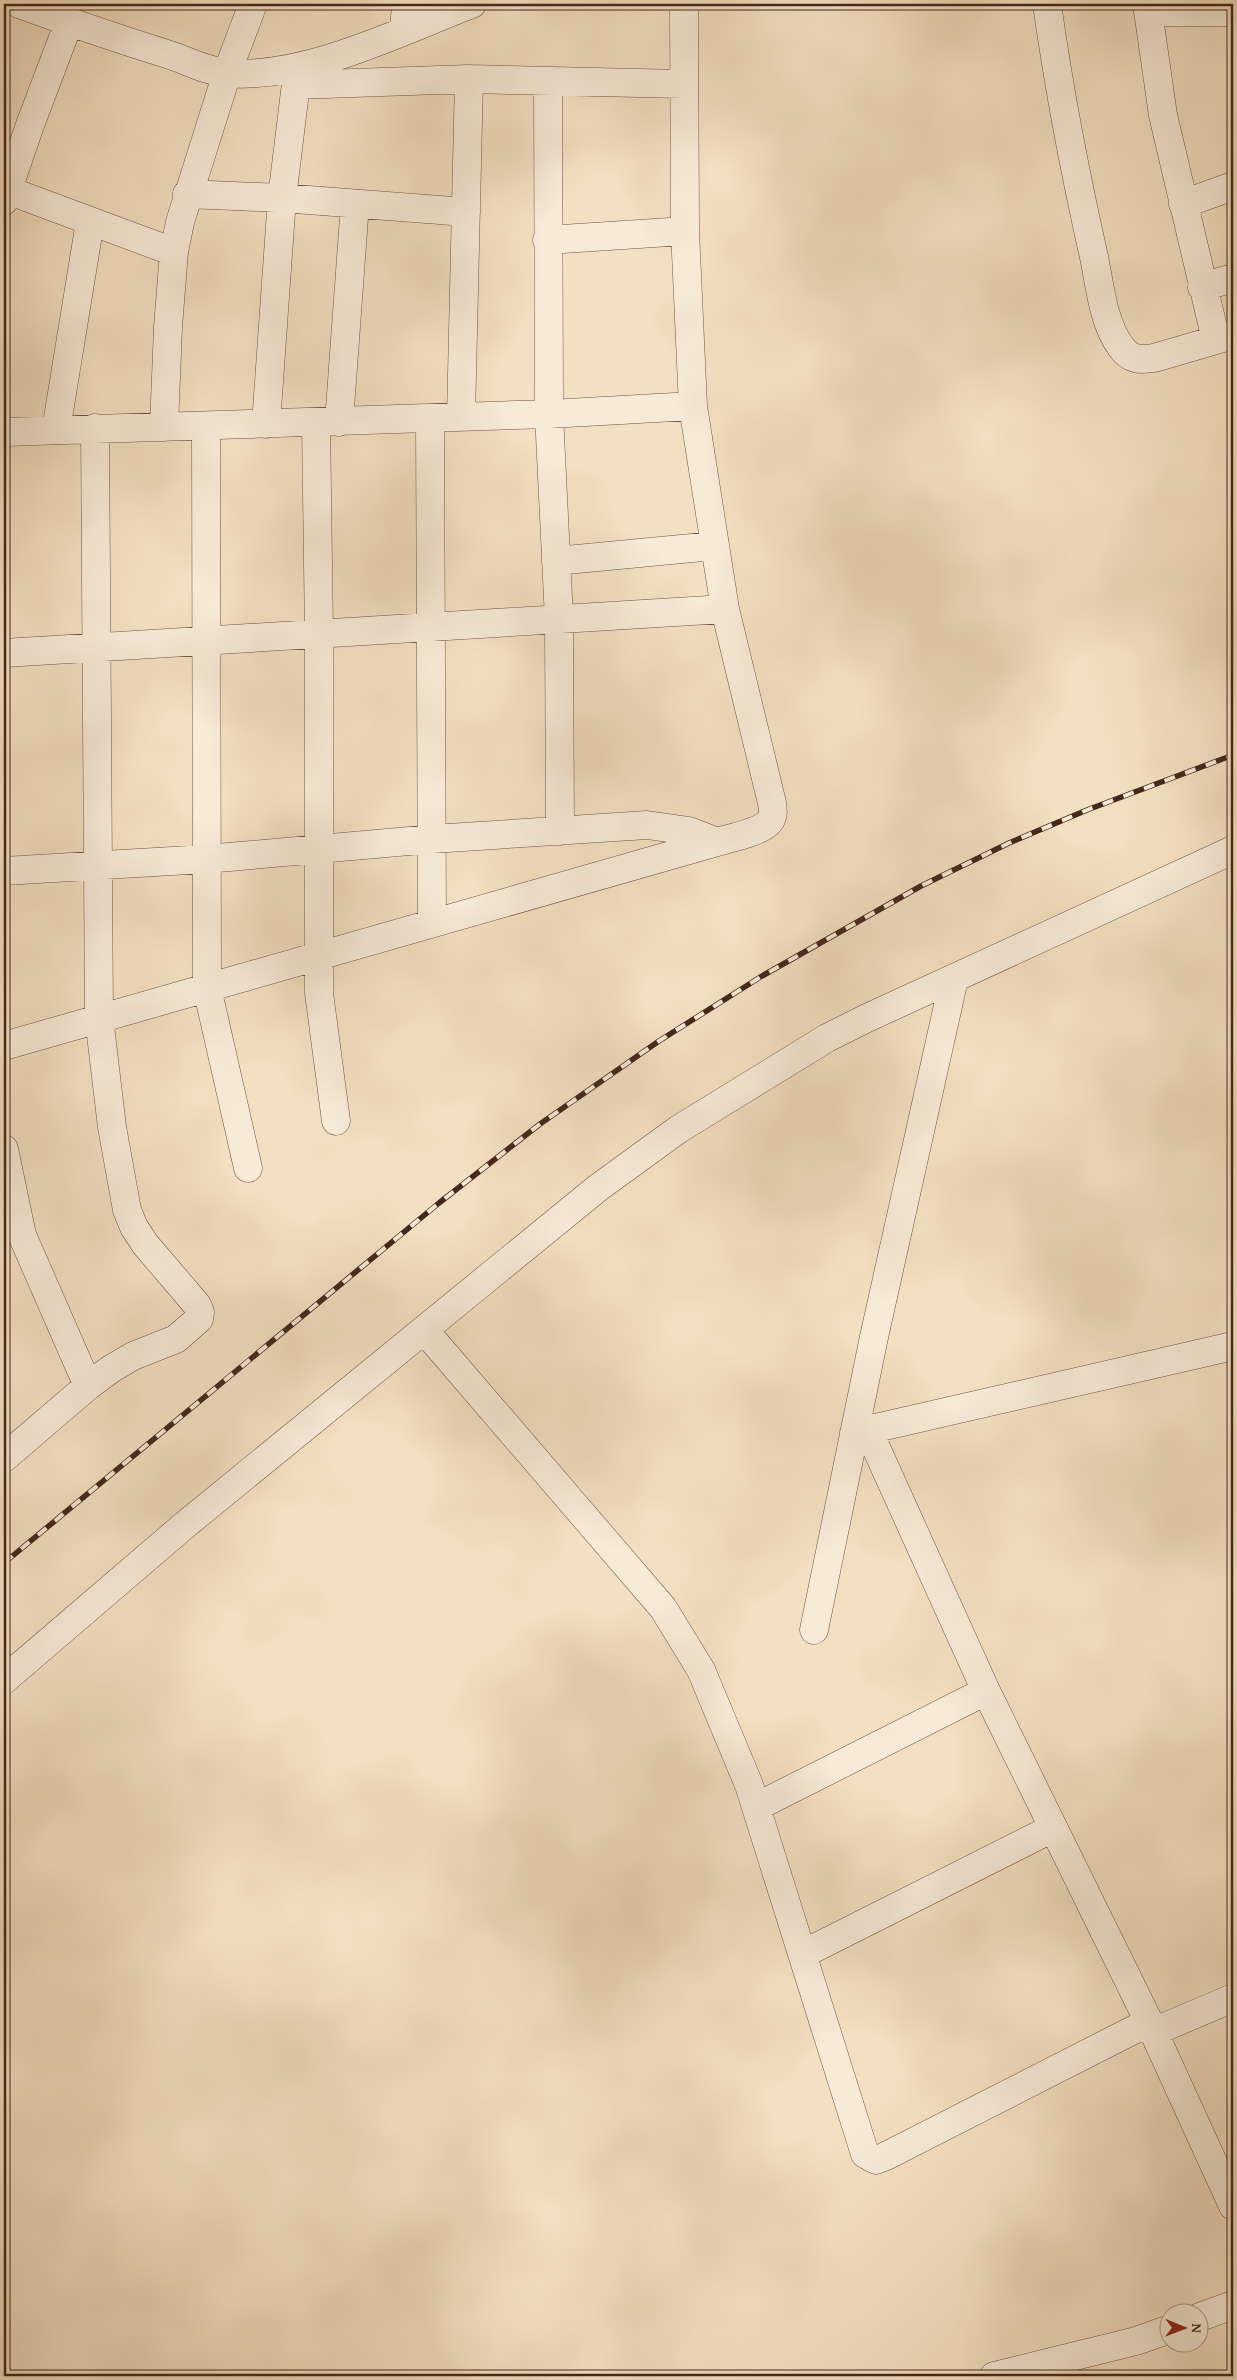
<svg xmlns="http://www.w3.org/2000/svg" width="1237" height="2380" font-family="'Gentium Book Plus',serif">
	<rect width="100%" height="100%" fill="#f3dfc1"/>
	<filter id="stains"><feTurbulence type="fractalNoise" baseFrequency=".004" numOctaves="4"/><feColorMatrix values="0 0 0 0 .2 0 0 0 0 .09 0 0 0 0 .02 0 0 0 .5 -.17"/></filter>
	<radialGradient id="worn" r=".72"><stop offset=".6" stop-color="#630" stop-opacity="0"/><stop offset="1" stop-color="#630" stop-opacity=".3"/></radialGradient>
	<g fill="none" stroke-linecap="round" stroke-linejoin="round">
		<g stroke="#705646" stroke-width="29">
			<path id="minor" d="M19 4C69 22 119 39 170 55 188 61 209 72 228 73 304 80 401 31 472 4
				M1047 4C1059 89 1075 173 1094 257 1100 286 1103 323 1121 347 1130 360 1140 360 1154 358L1233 335
				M1147 4 1163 115 1216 340
				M1148 12H1233
				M404 30 406 4
				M548 81 549 414 559 619 560 831
				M296 85 469 79 683 84
				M7 190 174 252
				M187 194 282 198 466 212
				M4 201 30 125 69 22
				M1183 204 1233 186
				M547 240 685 231
				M1202 287 1233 278
				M461 417 469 79
				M430 418 432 923
				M316 422 319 634V993L336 1121
				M339 422 355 204
				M266 424 282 198 298 67
				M206 426 207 988 248 1168
				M164 427 168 327 174 252 180 222 227 73 253 4
				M56 430 90 222
				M4 432 549 414 693 406
				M556 561 713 546
				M4 653 725 609
				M4 871 206 859 432 839 647 825 689 831 717 842
				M4 1046 717 842C730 838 761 832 769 822 774 817 773 810 772 803L725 609 693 406 685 231 684 4
				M4 1149 22 1235 88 1386
				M425 1331 663 1608 701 1670 749 1785 865 2154 876 2160 884 2157 1149 2022
				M868 1430 986 1691 1149 2022 1233 2206
				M854 1433 1233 1346
				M4 1458 88 1386 111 1369 133 1356 176 1339 199 1319 200 1312 197 1305 145 1244 134 1227 127 1210 112 1127 99 1018 95 428
				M814 1630 874 1337 954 979
				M4 1680 186 1524 599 1187 679 1129 827 1038 867 1018 1233 850
				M756 1807 986 1691
				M803 1954 1053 1828
				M1153 2032 1233 1998
				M1200 2317 1233 2305
				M994 2376 1136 2341 1170 2329"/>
		</g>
		<use href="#minor" stroke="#f7ead7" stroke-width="28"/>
		<g stroke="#45281d" stroke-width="5.5">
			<path id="rail" d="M4 1563 439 1203 540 1124 659 1041 762 976 921 886 1009 843 1087 810 1233 755"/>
		</g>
		<use href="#rail" stroke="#f7ead7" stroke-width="4" stroke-dasharray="11" stroke-linecap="butt"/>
	</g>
	<rect width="1237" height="2380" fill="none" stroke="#f3dfc1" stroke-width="20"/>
	<rect x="5" y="5" width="1227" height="2370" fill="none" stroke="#45281d" stroke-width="2.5"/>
	<rect x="10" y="10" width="1217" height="2360" fill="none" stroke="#45281d"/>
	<g transform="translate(1184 2328) rotate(91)"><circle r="24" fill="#f7ead7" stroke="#b09c8d"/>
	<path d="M0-4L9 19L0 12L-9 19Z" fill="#8f2418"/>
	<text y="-8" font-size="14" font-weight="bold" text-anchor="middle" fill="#45281d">N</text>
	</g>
	<rect width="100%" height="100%" filter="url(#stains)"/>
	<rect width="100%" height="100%" fill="url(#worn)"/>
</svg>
